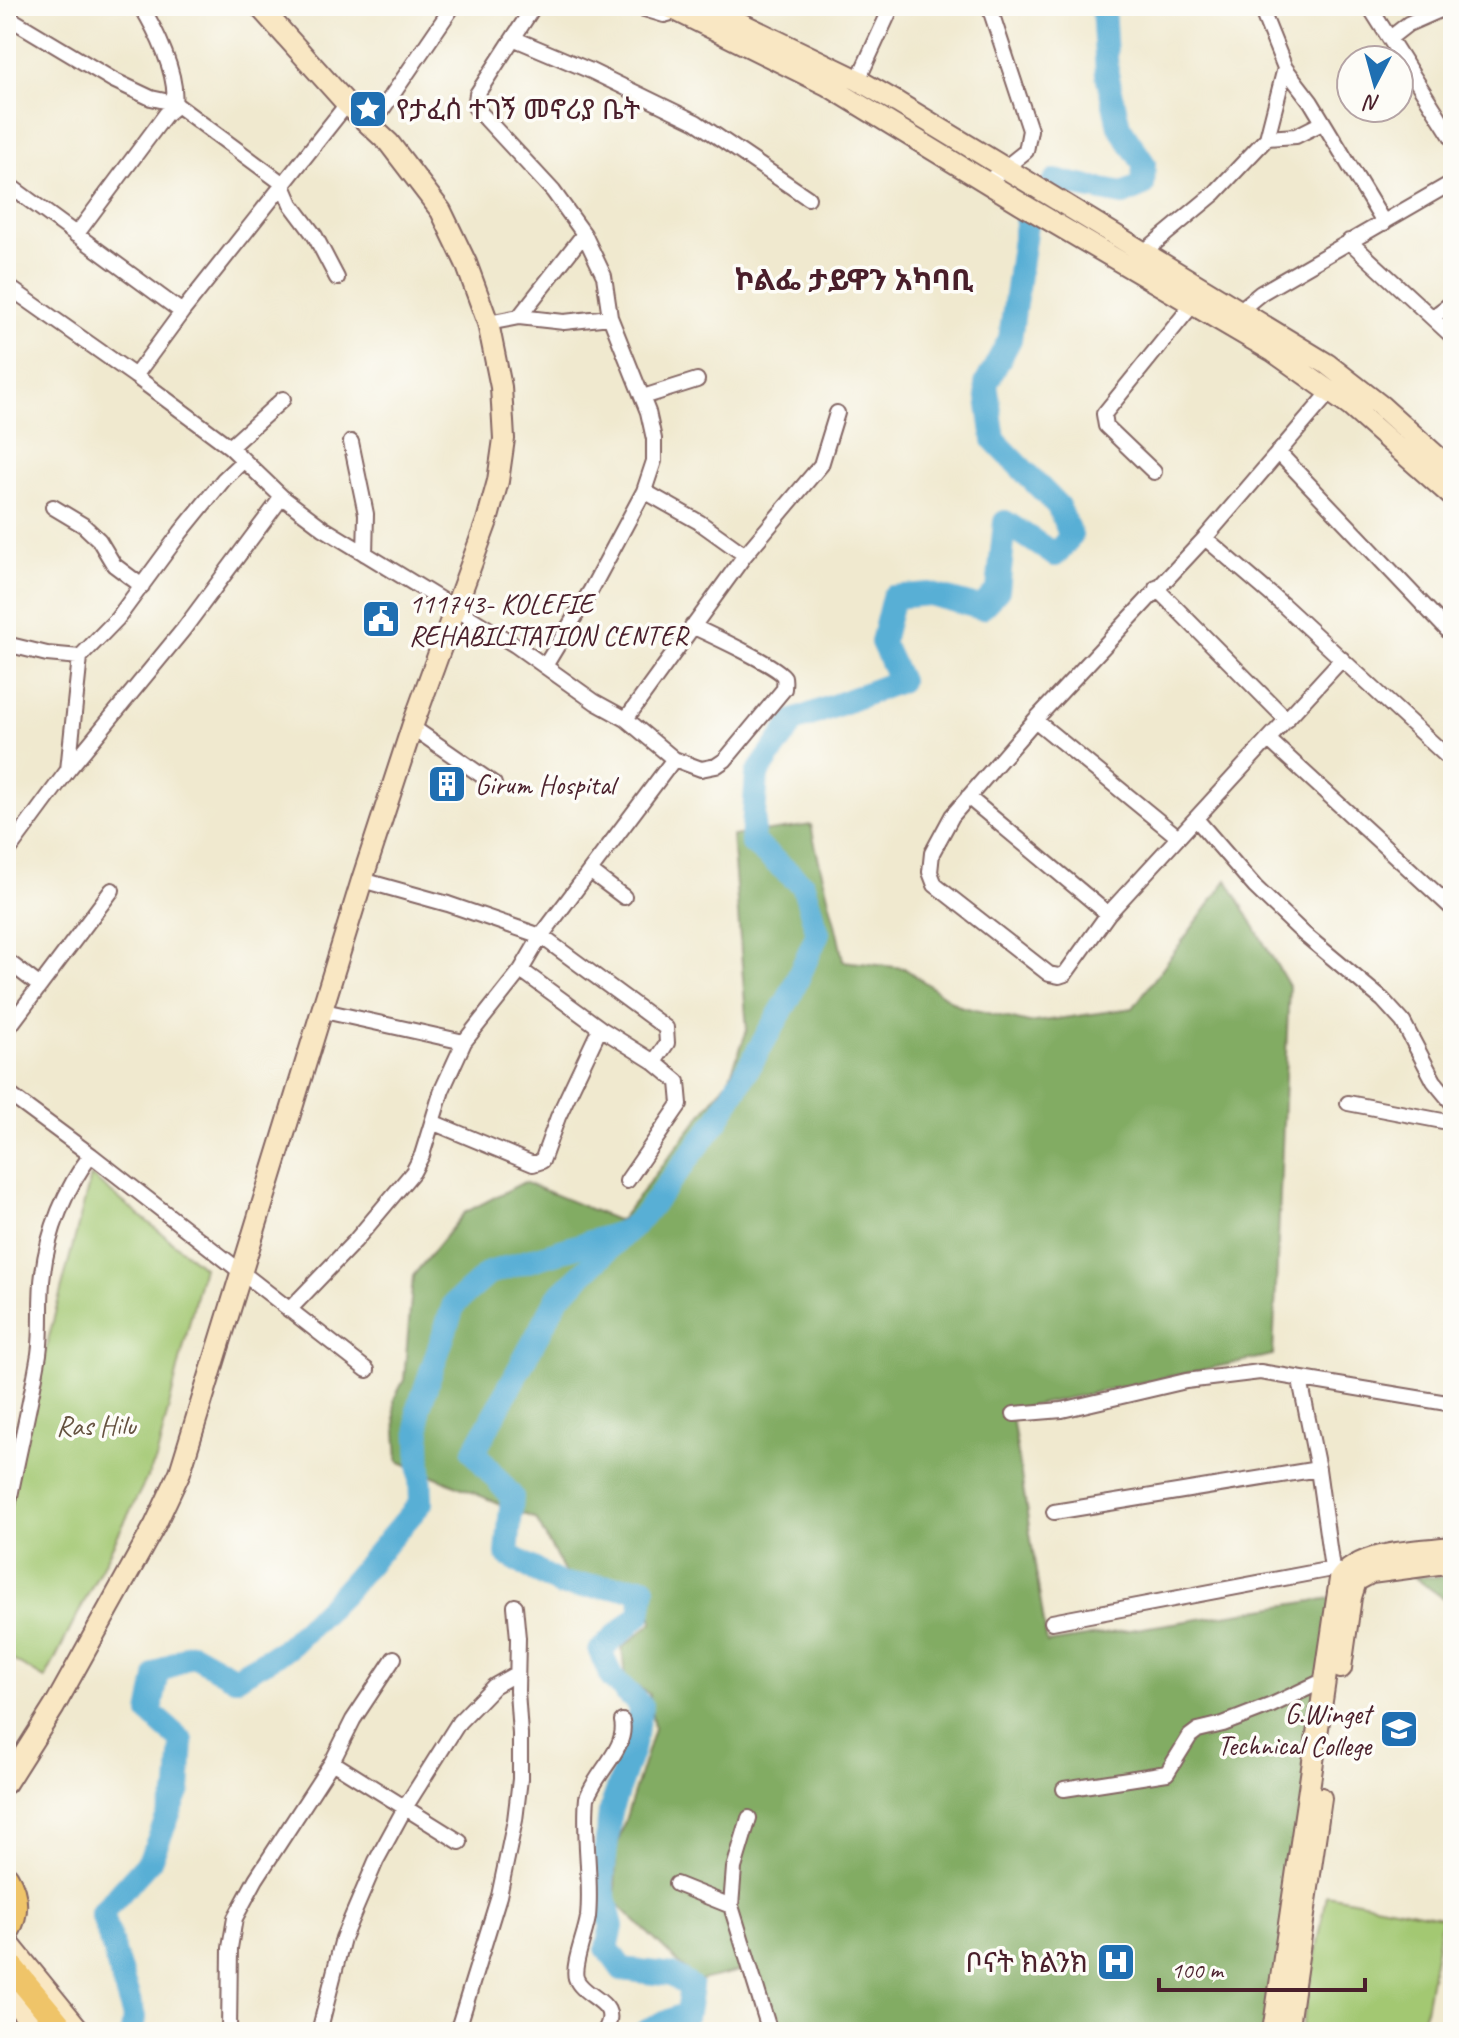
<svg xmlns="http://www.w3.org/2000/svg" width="1459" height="2038" font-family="Caveat,'Noto Sans Ethiopic',sans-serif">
	<rect width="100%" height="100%" fill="#fdfcf7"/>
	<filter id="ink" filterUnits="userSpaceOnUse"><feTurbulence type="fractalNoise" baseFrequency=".0125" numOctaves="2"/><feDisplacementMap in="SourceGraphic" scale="16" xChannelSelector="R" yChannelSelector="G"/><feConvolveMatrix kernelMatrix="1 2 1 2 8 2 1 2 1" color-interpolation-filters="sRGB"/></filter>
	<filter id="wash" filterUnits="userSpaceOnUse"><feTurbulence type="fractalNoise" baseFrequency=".006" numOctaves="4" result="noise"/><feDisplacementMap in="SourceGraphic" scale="32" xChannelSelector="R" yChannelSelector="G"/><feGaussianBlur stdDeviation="1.8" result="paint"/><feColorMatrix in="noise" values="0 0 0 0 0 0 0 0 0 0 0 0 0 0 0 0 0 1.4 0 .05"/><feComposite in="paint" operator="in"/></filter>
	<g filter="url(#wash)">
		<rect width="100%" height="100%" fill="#f0e9cf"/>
		<path fill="#a3c872" stroke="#76744e" stroke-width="2" d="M91 1176 203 1267 156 1460 45 1679 6 1656V1501Z
			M1327 1895 1442 1917 1421 2032H1301Z"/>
		<path fill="#82ac64" stroke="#666648" stroke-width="2" d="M811 825C820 872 835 915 843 961L904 968 959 1006 1029 1023 1133 1008 1227 880 1289 986 1273 1355 1011 1410 1047 1643 1332 1598 1274 2032H779L752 1968 697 1981 615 1901 616 1849 654 1729 649 1694 625 1679 622 1648 653 1622 643 1581 566 1575 536 1519 398 1461 394 1399 404 1380 413 1276 464 1213 524 1182 619 1221 729 1079 747 1030 732 836Z
			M1414 1577H1453V1605Z"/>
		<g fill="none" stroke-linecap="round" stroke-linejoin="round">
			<path stroke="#58afd5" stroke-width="24" d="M132 2032 134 2017 102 1913 150 1860 179 1790 182 1741 150 1713 158 1673 192 1654 235 1678 287 1648 344 1592 421 1503 418 1410 454 1304 489 1273 623 1232
				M645 2032 687 2013 691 1987 672 1975 622 1969 607 1948 612 1926 602 1885 610 1812 632 1749 641 1706 612 1678 600 1651 640 1614 644 1588 561 1585 507 1554 512 1497 474 1452 558 1297 643 1216 717 1121 789 998 818 933 803 885 752 842 757 774 794 721 900 681 882 642 893 597 929 594 981 608 998 590 1005 522 1055 555 1071 536 1058 506 994 440 986 384 1010 339 1026 224 1055 181 1123 194 1143 185 1144 164 1119 126 1107 74 1103 6"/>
		</g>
	</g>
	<g filter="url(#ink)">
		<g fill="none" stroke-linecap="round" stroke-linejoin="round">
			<g stroke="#846664" stroke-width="18">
				<path id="minor" d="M141 6C156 30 178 75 174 103
					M534 6 477 94 475 107 553 191 584 234 604 276 610 317 648 412 654 439V461L644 491 591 590 545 666
					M634 6 664 15 678 11
					M1260 6 1285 68 1311 102 1384 223
					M1369 6 1453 139
					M6 16 113 80 151 98 174 103 282 183 291 204 315 236 337 278
					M1390 38 1408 24 1449 6
					M515 39 591 71 696 122 808 198
					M858 80 892 6
					M371 126 453 6
					M1267 138 1296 136 1322 123
					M6 183 182 312
					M986 183 1026 151 1030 130 989 6
					M76 235 166 114 177 105
					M1349 241 1453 337
					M1144 252 1215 193 1267 138 1285 68
					M6 285 135 376 230 447 282 497 323 528 515 645 595 702 626 719 674 759 701 769 716 766 725 760 784 689C784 686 785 680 784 677 779 666 707 633 692 626
					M1234 315 1261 293 1453 182
					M519 317 584 234
					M1433 317 1453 302
					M488 323 519 317 564 322 610 317
					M135 376 182 312 347 104
					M1331 391 1205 538 1035 720 952 816 932 853 930 872 935 885 1049 974 1059 976 1065 974 1108 914 1342 659
					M643 397 697 380
					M351 442 366 514 365 554
					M230 447 283 399
					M1278 452 1453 636
					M1154 472 1106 426 1104 414 1193 304
					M644 491 699 522 745 555
					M53 507 83 525 99 540 114 565 142 586
					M1205 538 1282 604 1453 762
					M1156 588 1287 720
					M6 644 47 654 80 657
					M626 719 745 555 821 465 837 413
					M1035 720 1178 837
					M412 727 494 784
					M1269 740 1453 909
					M68 770 80 657 117 619 181 532 224 479 243 461
					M968 797 1108 914
					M1197 820 1255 887 1304 934 1383 1000 1403 1022 1434 1081 1453 1104
					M6 854 68 770 183 630 282 497
					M591 872 624 897
					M362 880 448 904 541 936 666 1028 667 1043 654 1062
					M6 960 40 986
					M521 970 600 1028 654 1062 678 1082 680 1104 627 1181
					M324 1011 464 1042
					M6 1031 112 890
					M6 1092 91 1155 367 1370
					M1348 1103 1453 1123
					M432 1122 533 1164 542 1161 558 1117 600 1028
					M289 1310 355 1241 413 1172 422 1155 442 1090 464 1042 521 970 541 936 674 759
					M1300 1380 1318 1469 1332 1569
					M1014 1414 1062 1410 1186 1381 1260 1372 1453 1404
					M1054 1512 1318 1469
					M6 1517C16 1462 30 1408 39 1354 43 1327 39 1300 43 1273 48 1231 65 1189 91 1155
					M1052 1622 1332 1569 1345 1572
					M332 1762 460 1842
					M1064 1789 1167 1773 1190 1736 1198 1730 1223 1724 1272 1705 1327 1679
					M749 1818 734 1868 731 1906 770 2032
					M676 1884 731 1906
					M229 2032 230 1948 235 1918 256 1879 332 1762 353 1720 394 1658
					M319 2032 343 1938 376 1861 406 1806 459 1722 494 1686 517 1673
					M457 2032 499 1896 515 1820 520 1779V1734L517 1691 518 1638 515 1606
					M604 2032C624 2001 583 1999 576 1978 572 1965 586 1933 588 1917 592 1877 583 1837 587 1798 596 1772 628 1748 622 1721"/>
			</g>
			<g stroke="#846664" stroke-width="24">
				<path id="secondary" d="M667 6 827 85 1022 204 1274 352 1350 406 1453 497
					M705 6 858 80 898 103 1327 364 1381 406 1453 471
					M1341 1668 1351 1597 1356 1581 1371 1573 1453 1562
					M6 1783 54 1707 155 1525 180 1472 362 880 412 727 487 521 498 481 504 439 501 387 488 323 466 263 441 211 389 143 347 104 259 6
					M6 1940 81 2032
					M6 1993 39 2032
					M1273 2032 1340 1579C1360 1550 1420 1551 1453 1547
					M1287 2032 1321 1798"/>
			</g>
			<g stroke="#846664" stroke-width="28">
				<path id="primary" d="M6 1878C17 1896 17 1915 6 1933
					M6 1961 65 2032"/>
			</g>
			<use href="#minor" stroke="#fff" stroke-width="14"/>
			<use href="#secondary" stroke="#f9e7c3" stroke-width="20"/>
			<use href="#primary" stroke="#efc469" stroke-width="24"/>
		</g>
	</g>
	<defs>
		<g id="sight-square" transform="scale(2)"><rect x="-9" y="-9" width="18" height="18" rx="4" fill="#1f6fb2" stroke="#fdfcf7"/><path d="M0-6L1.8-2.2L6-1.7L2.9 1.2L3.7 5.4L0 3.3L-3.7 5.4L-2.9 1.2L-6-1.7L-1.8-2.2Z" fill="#fff"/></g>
		<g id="civic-square" transform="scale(2)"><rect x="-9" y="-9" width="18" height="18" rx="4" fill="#1f6fb2" stroke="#fdfcf7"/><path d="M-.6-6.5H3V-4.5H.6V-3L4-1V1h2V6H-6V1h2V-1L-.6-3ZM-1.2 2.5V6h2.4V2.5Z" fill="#fff"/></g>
		<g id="building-square" transform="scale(2)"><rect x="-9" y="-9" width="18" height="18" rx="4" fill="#1f6fb2" stroke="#fdfcf7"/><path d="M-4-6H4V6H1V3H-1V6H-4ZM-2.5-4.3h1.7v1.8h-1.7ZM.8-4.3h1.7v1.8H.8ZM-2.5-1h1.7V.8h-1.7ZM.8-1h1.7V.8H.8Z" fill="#fff"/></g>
		<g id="university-square" transform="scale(2)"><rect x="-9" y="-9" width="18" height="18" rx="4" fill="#1f6fb2" stroke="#fdfcf7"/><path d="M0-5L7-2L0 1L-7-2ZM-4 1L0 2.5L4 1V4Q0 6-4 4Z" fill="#fff"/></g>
		<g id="hospital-square" transform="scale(2)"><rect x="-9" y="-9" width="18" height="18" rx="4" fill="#1f6fb2" stroke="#fdfcf7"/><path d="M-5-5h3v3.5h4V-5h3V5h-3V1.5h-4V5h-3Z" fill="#fff"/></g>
	</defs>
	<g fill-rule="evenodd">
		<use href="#sight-square" x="368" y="109"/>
		<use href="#civic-square" x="381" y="619"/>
		<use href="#building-square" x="447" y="784"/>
		<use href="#university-square" x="1399" y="1729"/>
		<use href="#hospital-square" x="1116" y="1962"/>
	</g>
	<g text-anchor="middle" stroke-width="7" stroke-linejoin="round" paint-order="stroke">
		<g font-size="28" fill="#4a1f2b" stroke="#fdfcf7" text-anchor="start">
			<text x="396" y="119">የታፈሰ ተገኝ መኖሪያ ቤት</text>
			<text x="409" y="613">111743- KOLEFIE<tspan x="409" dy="32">REHABILITATION CENTER</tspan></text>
			<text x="475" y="794">Girum Hospital</text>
			<text x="1371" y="1723" text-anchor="end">G.Winget<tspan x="1371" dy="32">Technical College</tspan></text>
			<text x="1088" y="1972" text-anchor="end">ቦናት ክልንክ</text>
		</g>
		<g font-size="28" fill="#655240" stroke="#fdfcf7">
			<text x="96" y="1435">Ras Hilu</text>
		</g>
		<g font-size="30" font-weight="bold" fill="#4a1f2b" stroke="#fdfcf7">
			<text x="854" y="290">ኮልፌ ታይዋን አካባቢ</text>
		</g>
	</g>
	<rect width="1459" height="2038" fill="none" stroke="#fdfcf7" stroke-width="32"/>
	<g transform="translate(1375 84) rotate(186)"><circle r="38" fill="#fdfcf7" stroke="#b5a4a5" stroke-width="2"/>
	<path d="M0-6L14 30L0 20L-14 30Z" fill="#1f6fb2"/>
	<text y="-12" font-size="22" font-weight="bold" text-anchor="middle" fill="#4a1f2b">N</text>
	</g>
	<path d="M1159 1978v12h206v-12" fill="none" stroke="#4a1f2b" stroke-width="4"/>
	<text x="1171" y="1978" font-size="24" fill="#4a1f2b" stroke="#fdfcf7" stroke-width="6" paint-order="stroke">100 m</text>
</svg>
